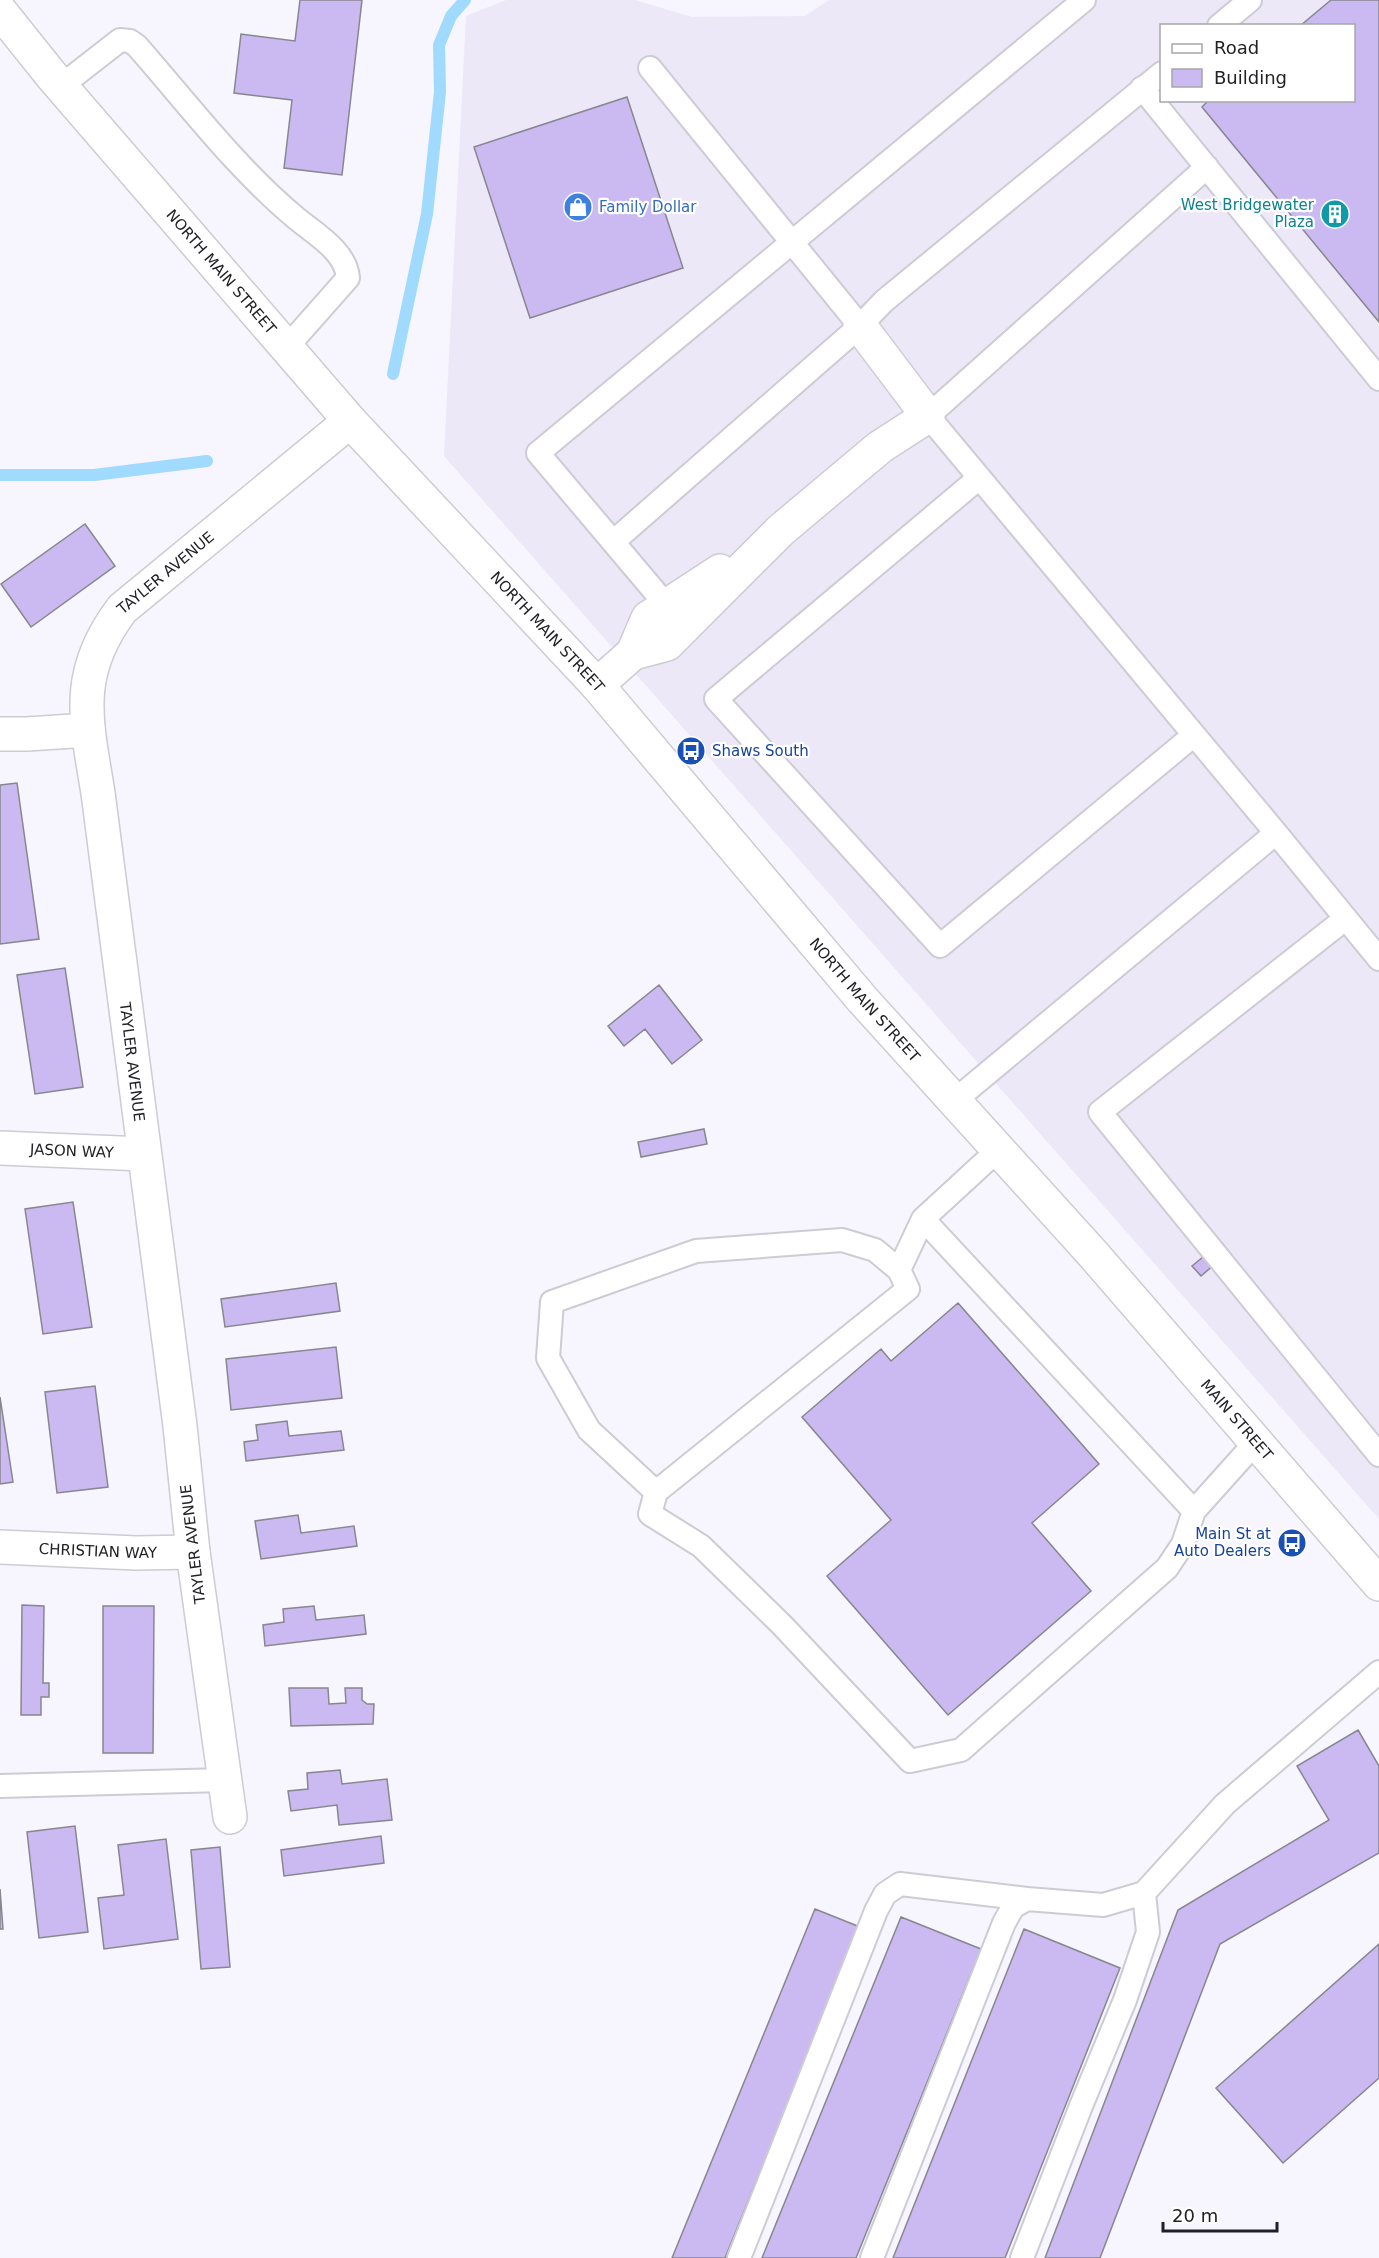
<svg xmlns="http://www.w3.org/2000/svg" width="1379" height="2258" font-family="'DejaVu Sans',sans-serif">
	<rect width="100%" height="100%" fill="#f7f5fe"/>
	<path fill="#ece8f8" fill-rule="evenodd" d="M506 0H635L692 17 805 16 829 0H1379V1519L444 456 466 16ZM1162 26H1354V100H1162Z"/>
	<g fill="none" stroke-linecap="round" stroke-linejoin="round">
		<path stroke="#a0dafe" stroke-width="12" d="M393 374 427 214 440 92 439 45 451 16 465 0
			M0 475H94L207 461"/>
	</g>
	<path fill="#cabaf1" stroke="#88868e" stroke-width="1.5" d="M300 0H362L342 175 284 168 292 100 234 93 241 34 295 41Z
		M1331 0H1379V322L1202 107 1209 100H1354V26H1300Z
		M627 97 683 268 530 318 474 147Z
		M85 524 115 566 31 627 1 584Z
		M17 783 39 939 0 944V785Z
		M65 968 83 1087 35 1094 17 975Z
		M659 985 702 1040 672 1064 645 1029 624 1046 608 1026Z
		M704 1129 707 1144 641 1157 638 1142Z
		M73 1202 92 1327 43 1334 25 1209Z
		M1221 1242 1229 1252 1201 1276 1192 1266Z
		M336 1283 340 1311 225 1327 221 1299Z
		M958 1303 1099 1464 1032 1523 1091 1591 948 1715 827 1576 891 1520 802 1417 881 1349 891 1361Z
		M336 1347 342 1398 231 1410 226 1359Z
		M95 1386 108 1487 57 1493 45 1392Z
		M0 1397 13 1482 0 1484Z
		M287 1421 289 1436 341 1431 344 1450 246 1461 244 1442 258 1440 256 1425Z
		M298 1515 301 1533 354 1526 357 1546 261 1559 255 1521Z
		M22 1605 44 1606 43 1683H49V1697H41V1715H21Z
		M103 1606H154L153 1753H103Z
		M314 1606 316 1620 364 1615 366 1634 265 1646 263 1625 284 1622 283 1609Z
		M289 1688H328L329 1704 346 1703 345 1688H362V1700L367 1704H374L373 1724 291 1726Z
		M1358 1730 1379 1766V1853L1220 1944 1100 2258H1045L1178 1910 1329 1820 1297 1766Z
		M340 1770 342 1784 387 1779 392 1820 339 1825 337 1805 291 1811 288 1791 308 1789 307 1773Z
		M75 1826 88 1932 39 1938 27 1832Z
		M381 1836 384 1863 284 1876 281 1850Z
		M166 1839 178 1939 104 1949 98 1898 124 1895 118 1845Z
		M220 1847 230 1967 201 1969 191 1850Z
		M0 1889 3 1929H0Z
		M815 1909 860 1927 725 2258H672Z
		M901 1917 981 1949 856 2258H762Z
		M1024 1929 1120 1968 1005 2258H893Z
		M1379 1944V2078L1283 2163 1216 2088Z"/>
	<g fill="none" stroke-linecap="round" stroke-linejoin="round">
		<g stroke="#cdcbd3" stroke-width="26">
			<path id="service" d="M1219 26 1250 0
				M650 68 860 326
				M61 86 120 40 130 41 137 46C188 104 236 168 296 218 315 234 346 251 348 278L287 347
				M1142 88 1379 379
				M1207 167 928 416 1276 833 1379 959
				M979 478 716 699 940 946 1194 735
				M613 542 860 326 884 301 1162 73
				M667 606 538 453 1084 0
				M1345 919 1100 1112 1379 1455
				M954 1101 1276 833
				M998 1150 923 1219 899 1270 908 1289 656 1492 650 1514 701 1546 782 1625 910 1761 961 1750 1167 1568 1183 1544 1194 1511 1255 1443
				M923 1219 1194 1511
				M656 1492 589 1430 548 1358 552 1302 696 1251 842 1240 875 1250 899 1270
				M0 1786 224 1780
				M739 2258 876 1911 885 1894 900 1884 1027 1899
				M872 2258 1004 1923 1013 1907 1027 1899 1103 1905 1144 1893 1225 1804 1379 1672
				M1022 2258 1081 2106 1125 2000 1148 1932 1144 1893"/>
		</g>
		<g stroke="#cdcbd3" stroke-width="36">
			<g id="minor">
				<path d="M633 653 667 644 781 530 880 447 928 416 860 326"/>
				<path d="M597 685 633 653 648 618 720 571"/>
				<path d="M0 734H27L88 730"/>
				<path id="s1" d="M0 1148 144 1154"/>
				<path id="s2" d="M0 1547 136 1553 193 1552"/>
				<path id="s3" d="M230 1817 193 1552 180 1426 98 793C86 719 73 674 122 609L350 421"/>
			</g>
		</g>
		<g stroke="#cdcbd3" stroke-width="36">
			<g id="primary">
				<path id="s4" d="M0 11 52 76 350 421 597 685 862 999 1093 1254 1379 1584"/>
			</g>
		</g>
		<use href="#service" stroke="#fff" stroke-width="22"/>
		<use href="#minor" stroke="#fff" stroke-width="33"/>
		<use href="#primary" stroke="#fff" stroke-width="33"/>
	</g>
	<defs>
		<g id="shop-disc" transform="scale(1.5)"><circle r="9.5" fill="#3f7fe0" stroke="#fff"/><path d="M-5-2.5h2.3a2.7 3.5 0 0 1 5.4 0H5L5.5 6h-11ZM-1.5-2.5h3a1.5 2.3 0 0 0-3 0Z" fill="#fff"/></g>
		<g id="building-disc" transform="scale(1.5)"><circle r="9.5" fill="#0f9aa8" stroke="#fff"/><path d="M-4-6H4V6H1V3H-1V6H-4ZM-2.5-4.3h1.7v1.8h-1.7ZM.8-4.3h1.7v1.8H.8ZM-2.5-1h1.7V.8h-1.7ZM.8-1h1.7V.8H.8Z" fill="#fff"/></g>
		<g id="bus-disc" transform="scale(1.5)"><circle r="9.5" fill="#1a4fb4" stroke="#fff"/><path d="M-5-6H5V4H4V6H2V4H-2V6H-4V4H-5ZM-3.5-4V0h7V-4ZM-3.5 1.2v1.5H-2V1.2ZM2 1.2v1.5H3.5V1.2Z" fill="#fff"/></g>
	</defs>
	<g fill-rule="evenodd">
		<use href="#shop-disc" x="578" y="207"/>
		<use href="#building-disc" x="1335" y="214"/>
		<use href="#bus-disc" x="691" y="751"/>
		<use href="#bus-disc" x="1292" y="1543"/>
	</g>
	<g text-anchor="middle" stroke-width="4.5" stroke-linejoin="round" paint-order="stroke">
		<g font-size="15" fill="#0d838f" stroke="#fff" text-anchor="end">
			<text x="1314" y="210">West Bridgewater<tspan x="1314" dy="17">Plaza</tspan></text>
		</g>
		<g font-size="15" fill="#366cbe" stroke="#fff" text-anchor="start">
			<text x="599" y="212">Family Dollar</text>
		</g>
		<g font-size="15" fill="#222125" stroke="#fff">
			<text dy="5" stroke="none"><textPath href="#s4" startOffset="342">NORTH MAIN STREET</textPath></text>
			<text dy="5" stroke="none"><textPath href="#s3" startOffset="1282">TAYLER AVENUE</textPath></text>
			<text dy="5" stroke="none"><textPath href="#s4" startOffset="828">NORTH MAIN STREET</textPath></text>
			<text dy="5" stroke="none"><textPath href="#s4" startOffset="1314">NORTH MAIN STREET</textPath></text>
			<text transform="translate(132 1062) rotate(83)" y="5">TAYLER AVENUE</text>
			<text dy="5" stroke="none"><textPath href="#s1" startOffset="72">JASON WAY</textPath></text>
			<text dy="5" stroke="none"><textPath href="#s4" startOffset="1875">MAIN STREET</textPath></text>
			<text transform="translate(193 1544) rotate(-97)" y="5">TAYLER AVENUE</text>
			<text dy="5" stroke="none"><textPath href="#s2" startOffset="98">CHRISTIAN WAY</textPath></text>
		</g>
		<g font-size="15" fill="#164399" stroke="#fff" text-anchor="start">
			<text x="712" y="756">Shaws South</text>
			<text x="1271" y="1539" text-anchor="end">Main St at<tspan x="1271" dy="17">Auto Dealers</tspan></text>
		</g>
	</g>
	<rect x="1160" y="24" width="195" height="78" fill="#ffffff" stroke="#a7a6a8" stroke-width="1.5"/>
	<rect x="1172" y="44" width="30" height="9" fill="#ffffff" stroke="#a7a6a8" stroke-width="1.5"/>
	<text x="1214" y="54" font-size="18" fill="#222125">Road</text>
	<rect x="1172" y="69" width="30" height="18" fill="#cabaf1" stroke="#a7a6a8" stroke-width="1.5"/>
	<text x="1214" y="84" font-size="18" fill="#222125">Building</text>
	<path d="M1163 2222v9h114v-9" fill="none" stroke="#222125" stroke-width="3"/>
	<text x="1172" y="2222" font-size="18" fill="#222125" stroke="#ffffff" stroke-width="4.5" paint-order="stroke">20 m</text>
</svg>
